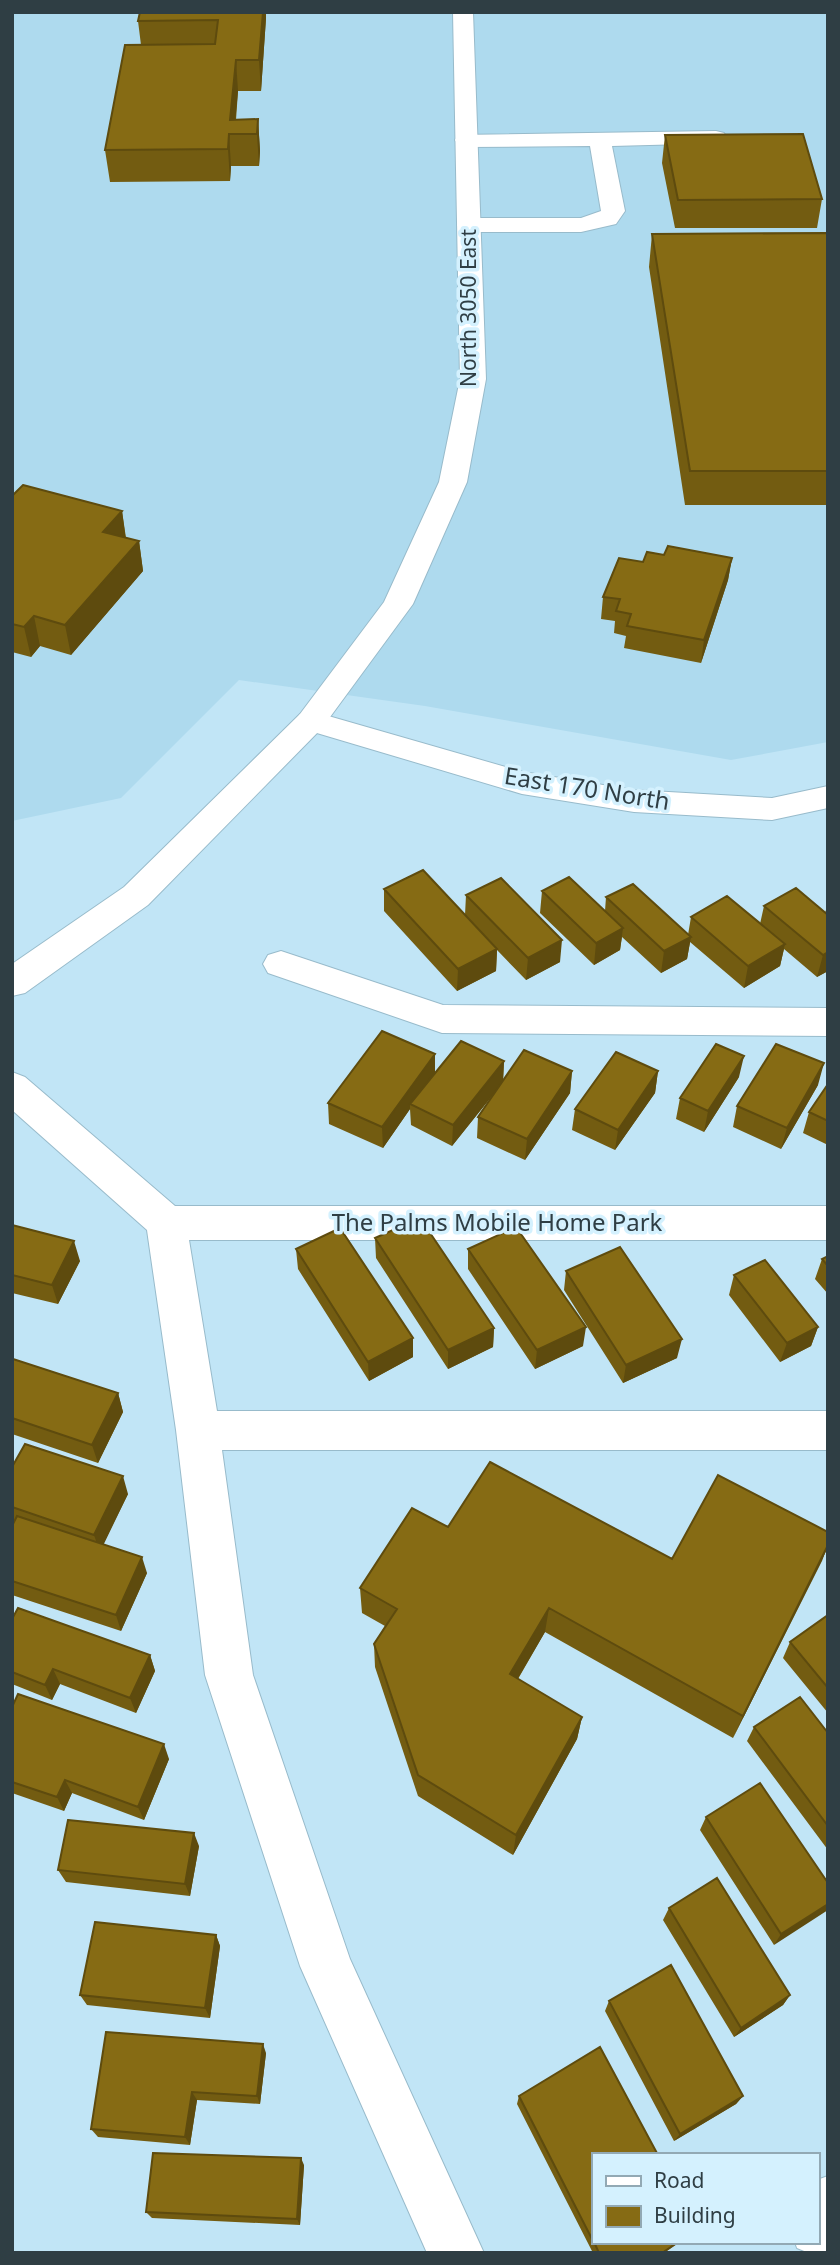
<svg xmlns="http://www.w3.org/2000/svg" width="840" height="2265" font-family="'Noto Sans',sans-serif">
	<rect width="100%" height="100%" fill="#c1e5f6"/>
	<path fill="#aedaee" d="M12 12H828V742L731 760 425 706 239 680 121 798 12 821Z"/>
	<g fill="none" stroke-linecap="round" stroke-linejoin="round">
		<g stroke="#98bbcb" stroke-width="2">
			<path id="minor" d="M716 131 724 133 727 138 724 143 612 146 625 211 616 224 581 232H469L461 230 457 225 461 220 469 218H581L601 211 590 146 466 147 458 145 455 140 458 135Z
				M311 711 523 772 634 790 772 798 828 786V808L772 820 634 812 522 794 300 728 295 721 300 714Z
				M281 951 443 1005 828 1008V1036L442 1033 268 973 263 964 268 955Z
				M12 1072 25 1077 175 1206H828V1240H189L217 1411H828V1450H222L253 1675 350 1959 484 2253H427L300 1966 205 1675 176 1430 147 1230 12 1110Z
				M828 2176V2252L809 2253 797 2248 795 2242H817V2180Z"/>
		</g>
		<g stroke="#98bbcb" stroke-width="2">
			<path id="major" d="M453 12H473L486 379 467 482 413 604 322 728 148 905 25 993 12 996V964L124 887 300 714 384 602 439 482 460 379Z"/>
		</g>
		<use href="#minor" fill="#fff" fill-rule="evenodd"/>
		<use href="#major" fill="#fff" fill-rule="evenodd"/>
	</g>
	<path fill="#735c11" d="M266 18 261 91H238L236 120 258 119 260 151 259 166H231L230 181 110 182 105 150 141 45 138 21Z
		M665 135 822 199 817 228H675L662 163Z
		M828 233V505H685L649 267 652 234Z
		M12 496 122 511 126 538 139 541 143 571 71 655 40 646 31 657 12 652Z
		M664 555 732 558 728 580 701 663 624 648 626 636 614 633 615 621 601 619 603 597 643 562Z
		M384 889 465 915 466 895 560 962 526 980 497 950 496 971 457 991 384 911Z
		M542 891 605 911 606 897 688 935 691 917 760 924 764 906 825 913 828 904V971L817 977 784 949 780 966 744 988 690 942 687 959 661 973 622 937 620 950 594 965 540 913Z
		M435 1054V1074L504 1061 503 1081 572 1071 570 1093 525 1160 477 1138 478 1117 496 1091 452 1146 411 1125 410 1109 383 1148 329 1124 328 1103Z
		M658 1071 655 1093 615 1150 572 1130 575 1109Z
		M739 1077 704 1132 676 1119 680 1098Z
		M828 1084V1145L803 1133 809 1112Z
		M818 1085 781 1149 733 1127 737 1106Z
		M12 1225 80 1261 58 1304 12 1293Z
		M375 1238 494 1328 493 1347 448 1369 376 1258Z
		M296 1249 413 1357 369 1381 298 1269Z
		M468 1249 583 1346 535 1369 468 1269Z
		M828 1256V1294L815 1279 822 1259Z
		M566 1271 677 1358 623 1383 564 1290Z
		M734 1275 818 1327 811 1346 780 1362 729 1295Z
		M12 1360 118 1393 123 1412 98 1463 12 1434Z
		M12 1467 128 1494 103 1544 147 1573 121 1631 12 1595V1526L14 1523 12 1522Z
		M448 1527 672 1559 828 1532V1547L733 1738 545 1632 518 1679 582 1717 577 1739 513 1855 418 1796 375 1667 374 1644 385 1626 362 1613 360 1588Z
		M828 1615V1713L783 1658 790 1642Z
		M12 1619 150 1655 155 1671 136 1713 60 1684 52 1700 12 1684Z
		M12 1707 169 1759 144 1820 72 1793 64 1811 12 1793Z
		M754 1727 828 1733V1850L747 1741Z
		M706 1817 828 1883 774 1945 700 1830Z
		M199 1846 190 1896 66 1882 58 1870Z
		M669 1908 790 1995 783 2005 734 2037 663 1920Z
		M216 1935 220 1946 210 2018 87 2005 80 1995Z
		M609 2001 743 2096 736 2104 674 2141 605 2011Z
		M266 2053 260 2104 197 2100 190 2145 98 2137 91 2129Z
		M519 2096 593 2155V2242H680L664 2253H593L517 2104Z
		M304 2165 300 2225 152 2218 146 2212Z"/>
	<path fill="#5e4b0e" d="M263 12H266V18L261 91 259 60Z
		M236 60 238 91 234 134 230 120Z
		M258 119 260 151 259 166 257 134Z
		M229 134 231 166 230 181 228 149Z
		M122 511 126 541 103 532Z
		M139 541 143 571 71 655 65 625Z
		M732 558 728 580 701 663 704 640Z
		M34 616 40 646 31 657 24 627Z
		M623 928 620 950 594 965 596 943Z
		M691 937 687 959 661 973 664 951Z
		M562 940 560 962 526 980 528 958Z
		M785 944 780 966 744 988 748 966Z
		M497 949 496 971 457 991 458 969Z
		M828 952V971L817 977 823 955Z
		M435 1054V1075L410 1104V1109L383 1148 382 1127Z
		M744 1056 739 1077 704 1132 708 1111Z
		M504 1061 503 1082 452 1146 453 1125Z
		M824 1063 818 1085 781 1149 787 1128Z
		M572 1071 570 1093 525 1160 527 1139Z
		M658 1071 655 1093 615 1150 618 1130Z
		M74 1241 80 1261 58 1304 52 1285Z
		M586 1327 583 1346 535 1369 537 1350Z
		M818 1327 811 1346 780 1362 787 1343Z
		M494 1328 493 1347 448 1369V1350Z
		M413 1338V1357L369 1381 368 1362Z
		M682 1339 677 1358 623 1383 626 1365Z
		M118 1393 123 1412 98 1463 92 1445Z
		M123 1476 128 1494 100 1552 94 1535Z
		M828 1545 822 1561 733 1738 743 1716Z
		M142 1557 147 1573 121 1631 116 1615Z
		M549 1608 545 1632 507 1697 510 1674Z
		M150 1655 155 1671 136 1713 130 1698Z
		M53 1669 60 1684 52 1700 45 1685Z
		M582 1717 577 1739 513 1855 516 1835Z
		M164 1744 169 1759 144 1820 138 1807Z
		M65 1780 72 1793 64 1811 57 1797Z
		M194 1833 199 1846 190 1896 185 1884Z
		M828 1904V1910L774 1945 781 1934Z
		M216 1935 220 1946 210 2018 205 2008Z
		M790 1995 783 2005 734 2037 741 2028Z
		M263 2044 266 2053 260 2104 257 2096Z
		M192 2092 197 2100 190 2145 185 2137Z
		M743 2096 736 2104 674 2141 680 2134Z
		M301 2158 304 2165 300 2225 297 2219Z"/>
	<path fill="#866b14" stroke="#5e4b0e" stroke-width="2" d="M140 12H263L259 60H236L230 120 258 119 257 134H229L228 149 105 150 125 45 215 44 218 20 138 21Z
		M803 134 822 199 678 200 665 135Z
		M828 233V471H690L652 234Z
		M23 485 122 511 103 532 139 541 65 625 34 616 24 627 12 624V496Z
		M668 546 732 558 704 640 627 626 631 614 616 611 620 599 603 597 619 558 643 562 647 552 664 555Z
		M423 870 497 949 458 969 384 889Z
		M569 877 623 928 596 943 542 891Z
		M501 878 562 940 528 958 466 895Z
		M633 884 691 937 664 951 606 897Z
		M796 888 828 915V952L823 955 764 906Z
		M727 896 785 944 748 966 691 917Z
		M382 1031 435 1054 382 1127 328 1103Z
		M461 1041 504 1061 453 1125 410 1104Z
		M716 1044 744 1056 708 1111 680 1098Z
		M776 1044 824 1063 787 1128 737 1106Z
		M524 1050 572 1071 527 1139 478 1117Z
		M616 1052 658 1071 618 1130 575 1109Z
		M828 1084V1121L809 1112Z
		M420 1218 494 1328 448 1350 375 1238Z
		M12 1225 74 1241 52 1285 12 1275Z
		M516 1227 586 1327 537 1350 468 1249Z
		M340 1228 413 1338 368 1362 296 1249Z
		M620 1247 682 1339 626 1365 566 1271Z
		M828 1256V1266L822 1259Z
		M765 1260 818 1327 787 1343 734 1275Z
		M13 1359 118 1393 92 1445 12 1418Z
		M25 1444 123 1476 94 1535 12 1507V1467Z
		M490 1462 672 1559 718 1475 828 1532V1545L743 1716 549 1608 510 1674 582 1717 516 1835 418 1775 374 1644 397 1609 360 1588 412 1508 448 1527Z
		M17 1516 142 1557 116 1615 12 1581V1526Z
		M18 1608 150 1655 130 1698 53 1669 45 1685 12 1672V1619Z
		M828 1615V1688L790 1642Z
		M18 1694 164 1744 138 1807 65 1780 57 1797 12 1782V1707Z
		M800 1697 828 1733V1826L754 1727Z
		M760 1783 828 1883V1904L781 1934 706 1817Z
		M68 1820 194 1833 185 1884 58 1870Z
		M717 1878 790 1995 741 2028 669 1908Z
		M95 1922 216 1935 205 2008 80 1995Z
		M671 1965 743 2096 680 2134 609 2001Z
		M106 2032 263 2044 257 2096 192 2092 185 2137 91 2129Z
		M600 2047 658 2155H593V2241L519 2096Z
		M153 2153 301 2158 297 2219 146 2212Z
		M594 2242H678L662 2253H599Z"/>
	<g text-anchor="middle" stroke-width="7" stroke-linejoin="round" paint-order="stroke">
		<g font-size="21" fill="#2f3e44" stroke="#d4f1fe">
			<text transform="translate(469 308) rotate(-90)" y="7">North 3050 East</text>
		</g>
		<g font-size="24" fill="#2f3e44" stroke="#d4f1fe">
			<text transform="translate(587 789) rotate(9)" y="8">East 170 North</text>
			<text x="497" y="1231">The Palms Mobile Home Park</text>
		</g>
	</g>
	<rect width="840" height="2265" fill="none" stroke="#2f3e44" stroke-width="28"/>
	<rect x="592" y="2153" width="228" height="91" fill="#d4f1fe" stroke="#92a9b4" stroke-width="2"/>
	<rect x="606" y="2176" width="35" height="10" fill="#ffffff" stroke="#92a9b4" stroke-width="2"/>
	<text x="654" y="2188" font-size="21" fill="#2f3e44">Road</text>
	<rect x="606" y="2206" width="35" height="21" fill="#866b14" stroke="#92a9b4" stroke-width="2"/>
	<text x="654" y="2223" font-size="21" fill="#2f3e44">Building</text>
</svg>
